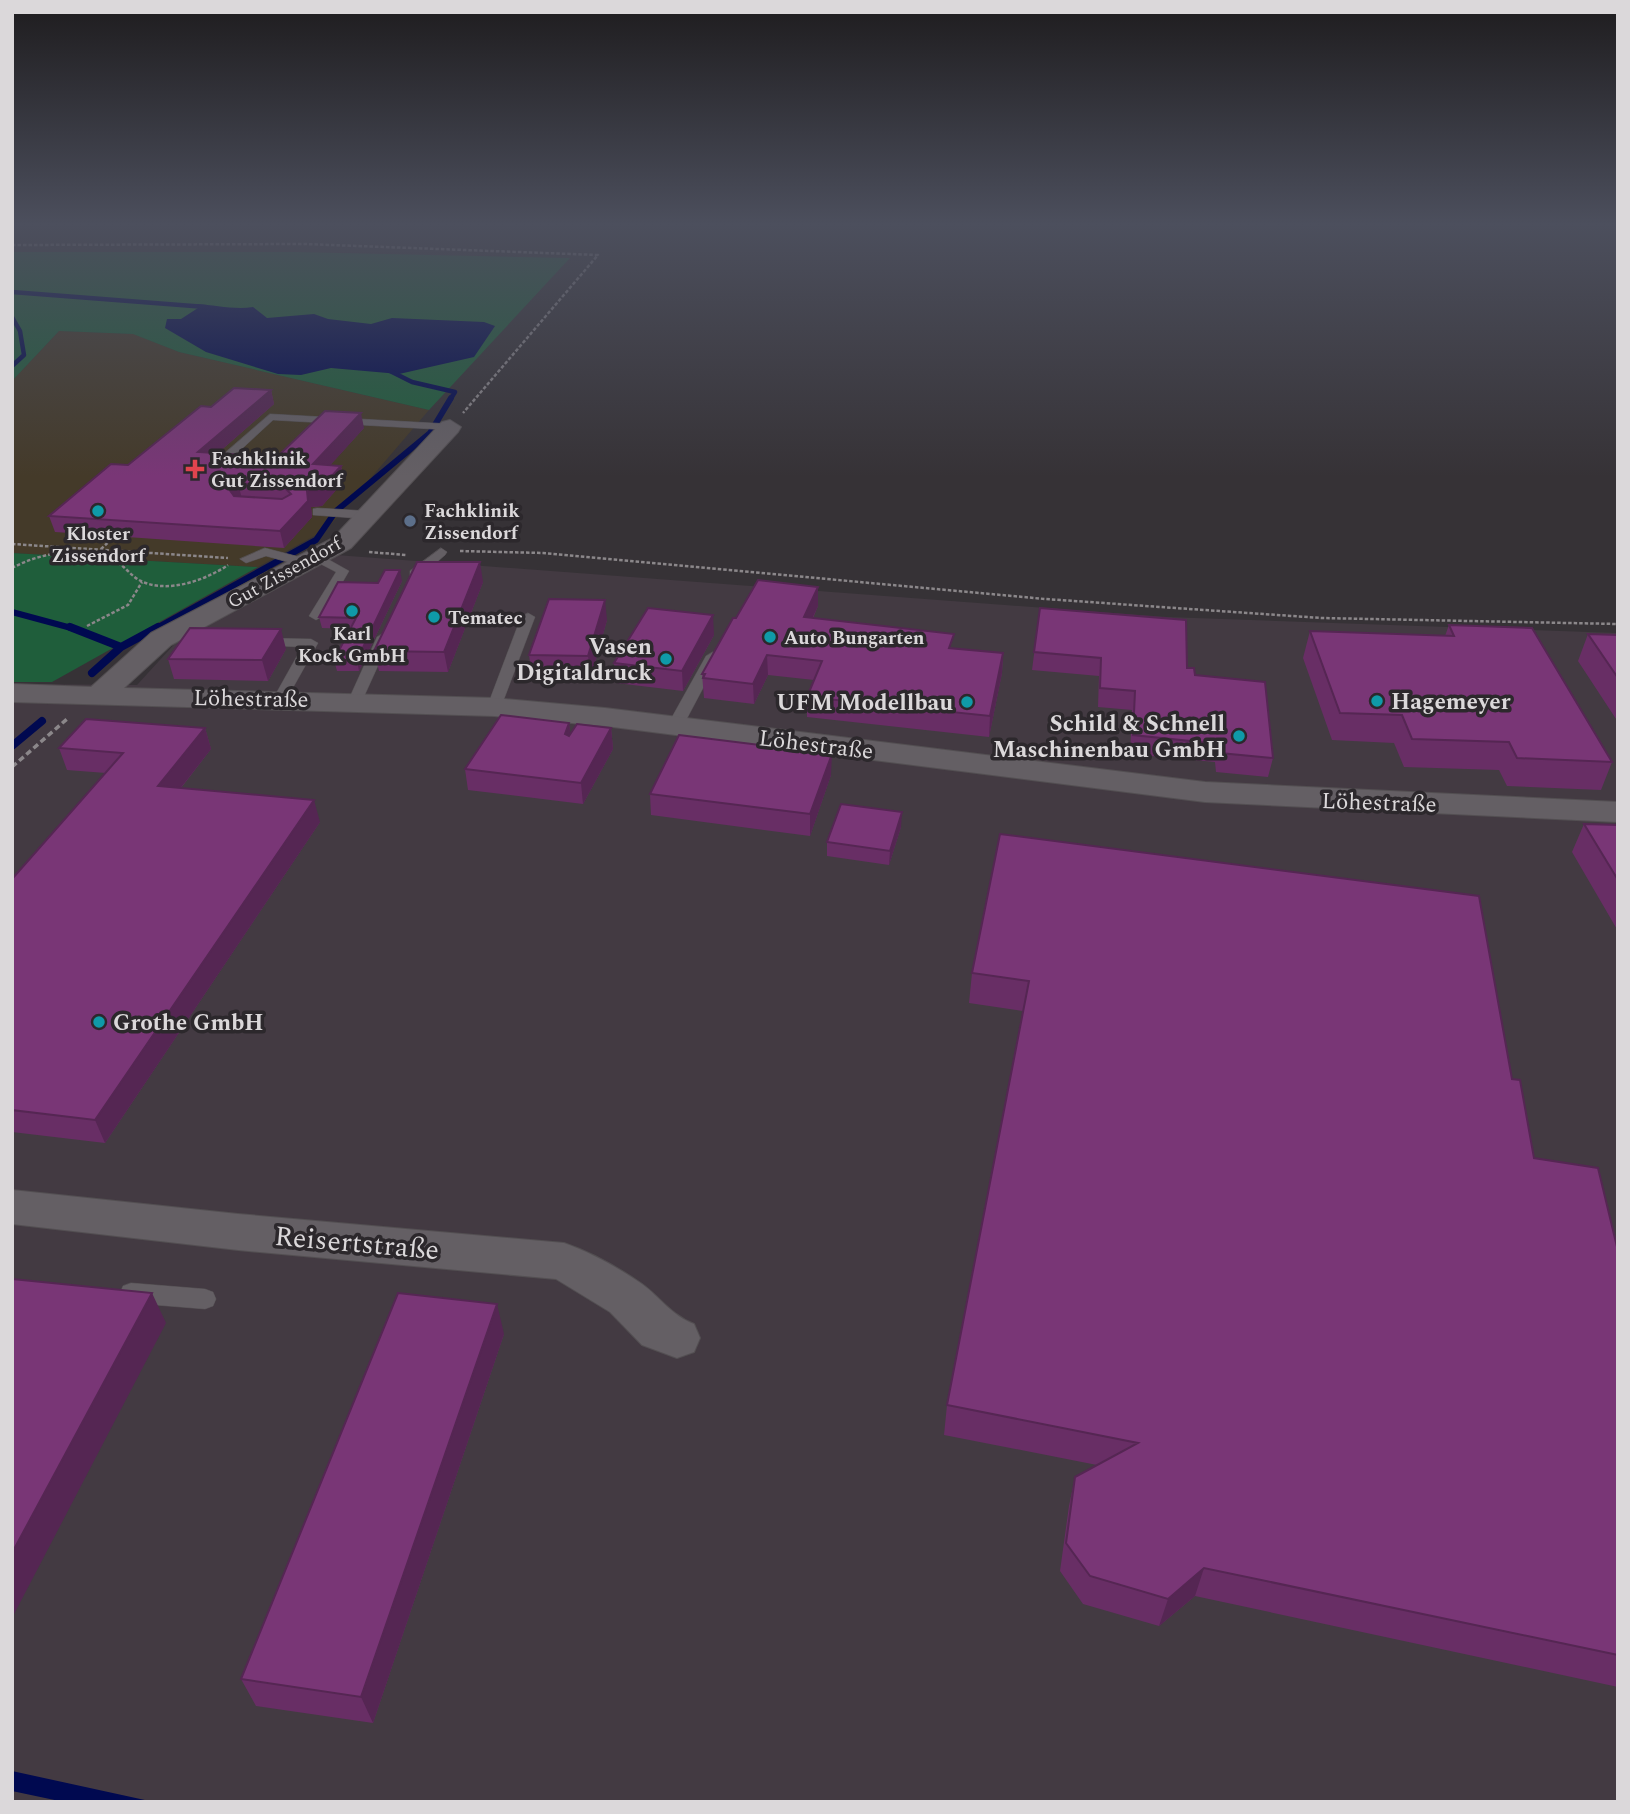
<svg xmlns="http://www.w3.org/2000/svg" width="1630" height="1814" font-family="Spectral,serif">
	<rect width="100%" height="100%" fill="#363236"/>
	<path fill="#433a42" d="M336 555 1167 617 1618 633V1802H12V684L137 685 180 638Z"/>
	<path fill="#443a29" d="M59 331 134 334 179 352 429 410 327 529 258 567 12 553V381Z"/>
	<path fill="#1f5e3b" d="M12 252H294L570 258 429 410 179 352 133 334 59 331 12 381Z
		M12 553 258 567 52 682H12Z"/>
	<path fill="#000950" d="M196 304C215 305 235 310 253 307L267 318 314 314 328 319 371 324 392 318 484 322 495 326 474 357 399 374 331 368 301 375 278 374 206 352 165 328 167 319H181L198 308Z
		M12 1771 154 1802H64L12 1791Z"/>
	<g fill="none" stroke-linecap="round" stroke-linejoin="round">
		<path stroke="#000950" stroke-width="4.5" d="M12 292 206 307
			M12 317 20 331 24 355 12 366
			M388 370 412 382 455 392 450 400"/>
		<path stroke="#000950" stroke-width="6" d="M12 612 75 629
			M155 629 316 540 336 511 430 433 451 398"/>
		<path stroke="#000950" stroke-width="8" d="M70 627 121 647 92 673
			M121 647 158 627
			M12 746 42 721"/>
		<g stroke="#534f52" stroke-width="1">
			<path id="service" d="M270 414 450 424 455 427 450 430 273 420 232 458 239 460V464L218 463V459Z
				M317 508 368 511 374 515 368 519 313 515V509Z
				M265 548 311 560 312 563 306 567 266 556 246 563 240 559Z
				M441 548 447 552 445 555 420 577H410V571Z
				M317 553 349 571 323 616 316 620 309 616 336 572 313 560V554Z
				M528 613 535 617 501 707 499 710H489L487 707 521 617Z
				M384 633 391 637 362 701 355 705 350 704 348 701 377 637Z
				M263 638 311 639 318 643 285 702H275L273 699 302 647 258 645 256 642Z
				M713 652 720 656 683 726 675 731 670 729 667 726 706 656Z
				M131 1283 205 1289 213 1292 216 1299 213 1306 205 1309 131 1303 123 1300 120 1293 123 1286Z"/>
		</g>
		<g stroke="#534f52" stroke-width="2">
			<path id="minor" d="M450 420 461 427 458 432 351 548 171 645 124 688 494 698 605 708 1205 782 1618 802V822L1205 802 605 726 494 716 12 702V684L91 687 151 633 333 538 442 422Z
				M12 1190 238 1214 564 1243C590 1252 619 1268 642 1284 661 1298 671 1315 694 1324L700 1338 694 1352 677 1358 642 1345 610 1312 556 1279 238 1250 12 1224Z"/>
		</g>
		<path stroke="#8b878a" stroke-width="2.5" stroke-dasharray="3.5 2" stroke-linecap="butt" d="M12 245 305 244 598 255 463 413
			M12 544 228 558
			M101 549 115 536
			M460 551 543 553 1045 599 1321 618 1618 624
			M369 552 406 555
			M12 568C42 552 78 547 111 559 123 563 130 576 141 581 167 594 206 580 228 565
			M87 626 128 605 142 582"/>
		<path stroke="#8b878a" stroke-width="3.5" stroke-dasharray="6 3.5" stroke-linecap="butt" d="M12 767 67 719"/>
		<use href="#service" fill="#645f64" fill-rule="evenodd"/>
		<use href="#minor" fill="#645f64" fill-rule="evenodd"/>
	</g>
	<path fill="#682e65" d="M271 390 274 404 218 453 277 457 364 428 330 465 341 466 344 481 322 506 311 507 312 517 284 548 55 532 49 516 128 465 211 407Z
		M402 581 359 671H337L334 660 351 629 322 628 319 617 378 583Z
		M483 582 448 672 379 671 374 651Z
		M818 606 813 618 953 648 1003 653 1002 673 989 737 807 717V697L814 680 768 675 754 704 704 698 702 674 736 618Z
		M1040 608 1187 668 1273 758 1268 777 1216 772 1215 762 1130 754 1132 710 1098 707 1099 676 1032 670Z
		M607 620 591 677 532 675 529 655Z
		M1449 625 1612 762 1601 790 1507 786 1499 770 1404 767 1394 743 1332 740 1303 658 1310 631 1445 636Z
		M1588 634 1618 635V722L1578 661Z
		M714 635 683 691 616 683 614 663Z
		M286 649 268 681 174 679 168 659Z
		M569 723 570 734 611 728 613 749 583 804 468 790 465 769Z
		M205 728 211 749 181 788 320 822 105 1143 12 1132V879L106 773 67 770 59 748Z
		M831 775 810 836 651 815 650 794Z
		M1584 824 1618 825V931L1572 852Z
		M901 827 889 865 827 856V842Z
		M1000 834 1512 1079 1534 1158 1618 1251V1687L1195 1596 1159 1626 1083 1604 1060 1571 1069 1506 1075 1477 1097 1465 944 1435 947 1405 1023 1011 969 1003 972 973Z
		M504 1334 373 1723 256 1706 241 1679Z"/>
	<path fill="#552653" d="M271 390 274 404 202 467 198 452Z
		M361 413 364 428 317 480 313 464Z
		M341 466 344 481 322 506 311 507 312 517 284 548 280 531 307 491Z
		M238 483 242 499 233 505 229 489Z
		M480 562 483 582 448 672 444 652Z
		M400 570 402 581 359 671 357 660Z
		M818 587V606L804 636V617Z
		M605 600 607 620 591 677 588 656Z
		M713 615 714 635 683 691 682 671Z
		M281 629 286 649 268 681 262 660Z
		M1003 653 1002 673 989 737 990 716Z
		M767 655 768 675 754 704 753 684Z
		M569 723 572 744 565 734Z
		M205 728 211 749 165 808 158 786Z
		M611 728 613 749 583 804 581 783Z
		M832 754 831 775 810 836V814Z
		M314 800 320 822 105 1143 95 1120Z
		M902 812 901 827 889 865 890 851Z
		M152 1293 166 1323 12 1618V1553Z
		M497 1304 504 1334 373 1723 361 1697Z
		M1204 1568 1195 1596 1159 1626 1168 1599Z"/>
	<path fill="#793676" stroke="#552653" stroke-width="2" fill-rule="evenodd" d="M234 388 271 390 198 452 277 457 325 411 361 413 313 464 341 466 319 490 307 491 308 501 280 531 49 516 111 464 128 465 201 406 211 407ZM238 483 284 487 291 494 282 499 234 496 229 489Z
		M417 562H480L444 652 374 651Z
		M385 570H400L357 660H334L356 618 319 617 338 582 378 583Z
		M758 580 818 587 804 617 954 634 949 648 1003 653 990 716 807 697 822 661 767 655 753 684 703 678 705 674H702L733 618H736Z
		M549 599 605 600 588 656 529 655Z
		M648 608 713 615 682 671 614 663Z
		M1040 608 1186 620 1187 668H1194L1195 675 1265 682 1273 758 1220 753 1219 744 1133 735 1135 691 1100 688 1101 658 1034 652Z
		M1449 625 1532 628 1612 762 1517 758 1509 742 1412 739 1402 715 1340 713 1310 631 1454 636Z
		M190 628 281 629 262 660 168 659Z
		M1588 634 1618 635V678Z
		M501 715 569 723 565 734 569 736 577 724 611 728 581 783 465 769Z
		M86 719 205 728 158 786 314 800 95 1120 12 1110V879L123 753 59 748Z
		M679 735 832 754 810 814 650 794Z
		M841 804 902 812 890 851 827 842Z
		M1584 824 1618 825V880Z
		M1000 834 1479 896 1512 1079 1520 1080 1534 1158 1598 1168 1618 1251V1655L1204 1568 1168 1599 1090 1576 1066 1543 1075 1477 1138 1443 947 1405 1029 981 972 973Z
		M12 1279 152 1293 12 1553Z
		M398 1293 497 1304 361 1697 241 1679Z"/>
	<linearGradient id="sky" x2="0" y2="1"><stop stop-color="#1e1c1e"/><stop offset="0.47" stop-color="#4c4f5d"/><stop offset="1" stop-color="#4c4f5d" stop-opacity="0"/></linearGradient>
	<rect width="1630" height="477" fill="url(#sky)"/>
	<path fill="#e0444e" stroke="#2c282c" stroke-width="2.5" d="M191.5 458.5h7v7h7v7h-7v7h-7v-7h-7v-7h7z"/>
	<g fill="#0f9aa8" stroke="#2c282c" stroke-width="2.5">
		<circle cx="98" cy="511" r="7"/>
		<circle cx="352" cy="611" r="7"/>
		<circle cx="434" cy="617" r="7"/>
		<circle cx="770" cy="637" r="7"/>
		<circle cx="666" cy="659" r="7"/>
		<circle cx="1377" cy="701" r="7"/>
		<circle cx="967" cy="702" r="7"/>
		<circle cx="1239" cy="736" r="7"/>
		<circle cx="99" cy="1022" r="7"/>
	</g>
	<circle fill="#5c6f8a" stroke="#2c282c" stroke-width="2.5" cx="410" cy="521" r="7"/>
	<g text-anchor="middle" stroke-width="7" stroke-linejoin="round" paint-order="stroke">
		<g font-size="19" font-weight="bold" fill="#dbd8da" stroke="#2c282c" text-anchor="start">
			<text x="211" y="465">Fachklinik<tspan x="211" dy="22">Gut Zissendorf</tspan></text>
			<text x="424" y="517">Fachklinik<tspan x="424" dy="22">Zissendorf</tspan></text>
			<text x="98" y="540" text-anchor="middle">Kloster<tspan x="98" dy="22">Zissendorf</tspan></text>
			<text x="448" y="624">Tematec</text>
			<text x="352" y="640" text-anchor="middle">Karl<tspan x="352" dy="22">Kock GmbH</tspan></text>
			<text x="784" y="644">Auto Bungarten</text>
		</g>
		<g font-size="19" fill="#dbd8da" stroke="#2c282c">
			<text transform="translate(284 572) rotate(-29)" y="7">Gut Zissendorf</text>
		</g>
		<g font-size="23" font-weight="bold" fill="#dbd8da" stroke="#2c282c" text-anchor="end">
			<text x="652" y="654">Vasen<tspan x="652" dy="26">Digitaldruck</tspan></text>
			<text x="1391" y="709" text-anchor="start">Hagemeyer</text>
			<text x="953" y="710">UFM Modellbau</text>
			<text x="1225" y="731">Schild &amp; Schnell<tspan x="1225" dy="26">Maschinenbau GmbH</tspan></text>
			<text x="113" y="1030" text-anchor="start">Grothe GmbH</text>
		</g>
		<g font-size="23" fill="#dbd8da" stroke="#2c282c">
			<text transform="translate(251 698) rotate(1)" y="8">Löhestraße</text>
			<text transform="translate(816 744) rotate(7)" y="8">Löhestraße</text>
			<text transform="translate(1379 802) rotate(2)" y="8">Löhestraße</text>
		</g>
		<g font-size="28" fill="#dbd8da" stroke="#2c282c">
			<text transform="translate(357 1242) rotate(5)" y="10">Reisertstraße</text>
		</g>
	</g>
	<rect width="1630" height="1814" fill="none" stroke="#dbd8da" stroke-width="28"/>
</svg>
